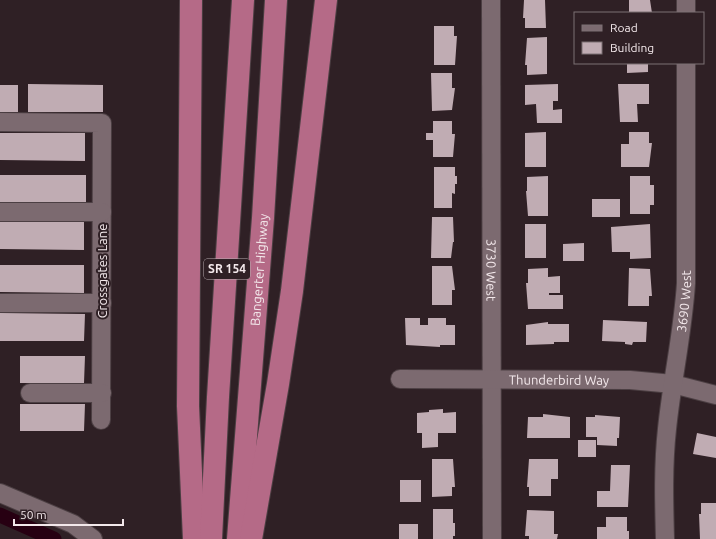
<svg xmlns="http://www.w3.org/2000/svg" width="716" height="539" font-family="Ubuntu,sans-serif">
	<rect width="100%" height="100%" fill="#2f2025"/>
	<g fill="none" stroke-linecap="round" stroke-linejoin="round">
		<path stroke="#270012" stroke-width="15" d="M0 515 54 539"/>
	</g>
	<path fill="#c0acb3" d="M524 0H545L546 28H525V18H523Z
		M629 0H650L652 13H629Z
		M434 26H454V36H457L455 65H434Z
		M547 37V74L527 75V65H525L527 38Z
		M627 63H648V72L627 73Z
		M431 73H452V88H455L452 110 432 111Z
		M28 84 103 85V112H28Z
		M558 84V101H553V110L562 109V123H537L536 104 525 105V85Z
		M618 84H649V104H637L638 122H620Z
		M0 85H18V112H0Z
		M433 121H452V134H455L453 157H433V140H426V133H433Z
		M546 132V167H525V133Z
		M629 132H649V143H652L649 167H621V144H629Z
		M0 133H85V161L0 160Z
		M434 167H455V176H457V184H455V194L452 193V208H434Z
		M0 175H86V203L0 202Z
		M548 176V216H528L526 191H527V177Z
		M630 176H650V185H654V205H650V214H630Z
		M592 199H620V217H592Z
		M432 217H453L454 242H453L451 258H431Z
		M0 222H84V250L0 249Z
		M525 224H546V258H525Z
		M650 224 651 258 630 259V252H612L611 227Z
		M584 243V261H563V244Z
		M0 265H84V293L0 292Z
		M432 266H452L455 290H452V305H432Z
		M548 268V277L560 276V293H549V295H563V309H528L526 283H528V269Z
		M629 268 650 269 652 296H649V306H628Z
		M0 313 85 314 84 341H0Z
		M405 318H420V325H428V318H446V325H455V345H440V347L406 345Z
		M603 320 647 322 646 342H633L632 345 625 344V342L602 341Z
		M548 322V324H569V342H554V344L526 345V325Z
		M20 356H85L84 383H20Z
		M20 404H85L84 431H20Z
		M443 409V413L456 412V433H438V447L422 448V433H417V413L429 412V410Z
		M543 414 570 417V438H527L528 417H543Z
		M595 415 620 417 619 438H617V446L597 445V437H586V417H595Z
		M697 433 716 437V458L693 454Z
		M578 440H596V457H578Z
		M432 459H453L455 487H452V496L432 497Z
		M529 459H558V479H551V496H529V487H527Z
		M611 465H630L628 507H597V491H610Z
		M400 480H421V502H400Z
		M701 503H716V539H700L699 514H701Z
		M433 509H453V523H455V536H453V539H433Z
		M527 510 554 511V534H558L557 539H529V536H525Z
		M606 517H627V531H629V539H597V527H606Z
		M399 524H418V539H399Z"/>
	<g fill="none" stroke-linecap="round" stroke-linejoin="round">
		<g stroke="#4c3f43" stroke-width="20">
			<g id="minor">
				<path id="s1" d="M491 0 492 539"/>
				<path d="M686 0V13"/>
				<path d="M0 122 102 123 101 420"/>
				<path d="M0 212H102"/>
				<path d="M0 303H102"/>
				<path id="s2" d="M400 379 630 380 673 384 716 395"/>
				<path d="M30 393H102"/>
				<path d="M0 493 73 524 93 539"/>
				<path id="s3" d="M665 539C664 502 663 465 667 429 672 380 683 332 686 283V63"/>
			</g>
		</g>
		<g stroke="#4c3f43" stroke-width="24">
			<g id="highway">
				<path d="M191 0 188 406 194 539"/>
				<path d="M211 539 218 397 243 0"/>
				<path id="s4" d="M238 539 263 218 276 0"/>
				<path d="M251 539 278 384 292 291 326 0"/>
			</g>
		</g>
		<use href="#minor" stroke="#7c6a70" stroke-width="18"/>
		<use href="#highway" stroke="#b56a87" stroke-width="22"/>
	</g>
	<g text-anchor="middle" stroke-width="4" stroke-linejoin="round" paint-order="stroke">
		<rect fill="#2f2025" stroke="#b8acb0" stroke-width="1" x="204" y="259" width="46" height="20" rx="3"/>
		<g font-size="12" font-weight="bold" fill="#f3e8eb">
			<text x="227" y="273">SR 154</text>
		</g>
		<g font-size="13" fill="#f3e8eb" stroke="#2f2025">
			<text dy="5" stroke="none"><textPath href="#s4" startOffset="270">Bangerter Highway</textPath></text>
			<text dy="5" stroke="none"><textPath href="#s1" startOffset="270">3730 West</textPath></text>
			<text transform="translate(102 271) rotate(-90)" y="5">Crossgates Lane</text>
			<text dy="5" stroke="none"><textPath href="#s3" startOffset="239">3690 West</textPath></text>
			<text dy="5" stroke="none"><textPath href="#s2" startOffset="159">Thunderbird Way</textPath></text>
		</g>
	</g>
	<rect x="574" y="12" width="130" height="52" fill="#2f2025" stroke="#7d7074"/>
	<rect x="582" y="25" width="20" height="6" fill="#7c6a70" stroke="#7d7074"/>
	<text x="610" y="32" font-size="12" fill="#f3e8eb">Road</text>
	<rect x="582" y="42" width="20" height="12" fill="#c0acb3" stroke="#7d7074"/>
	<text x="610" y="52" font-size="12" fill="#f3e8eb">Building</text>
	<path d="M14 519v6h109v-6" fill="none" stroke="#f3e8eb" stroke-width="2"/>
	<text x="20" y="519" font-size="12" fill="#f3e8eb" stroke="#2f2025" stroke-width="3" paint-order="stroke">50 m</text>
</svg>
